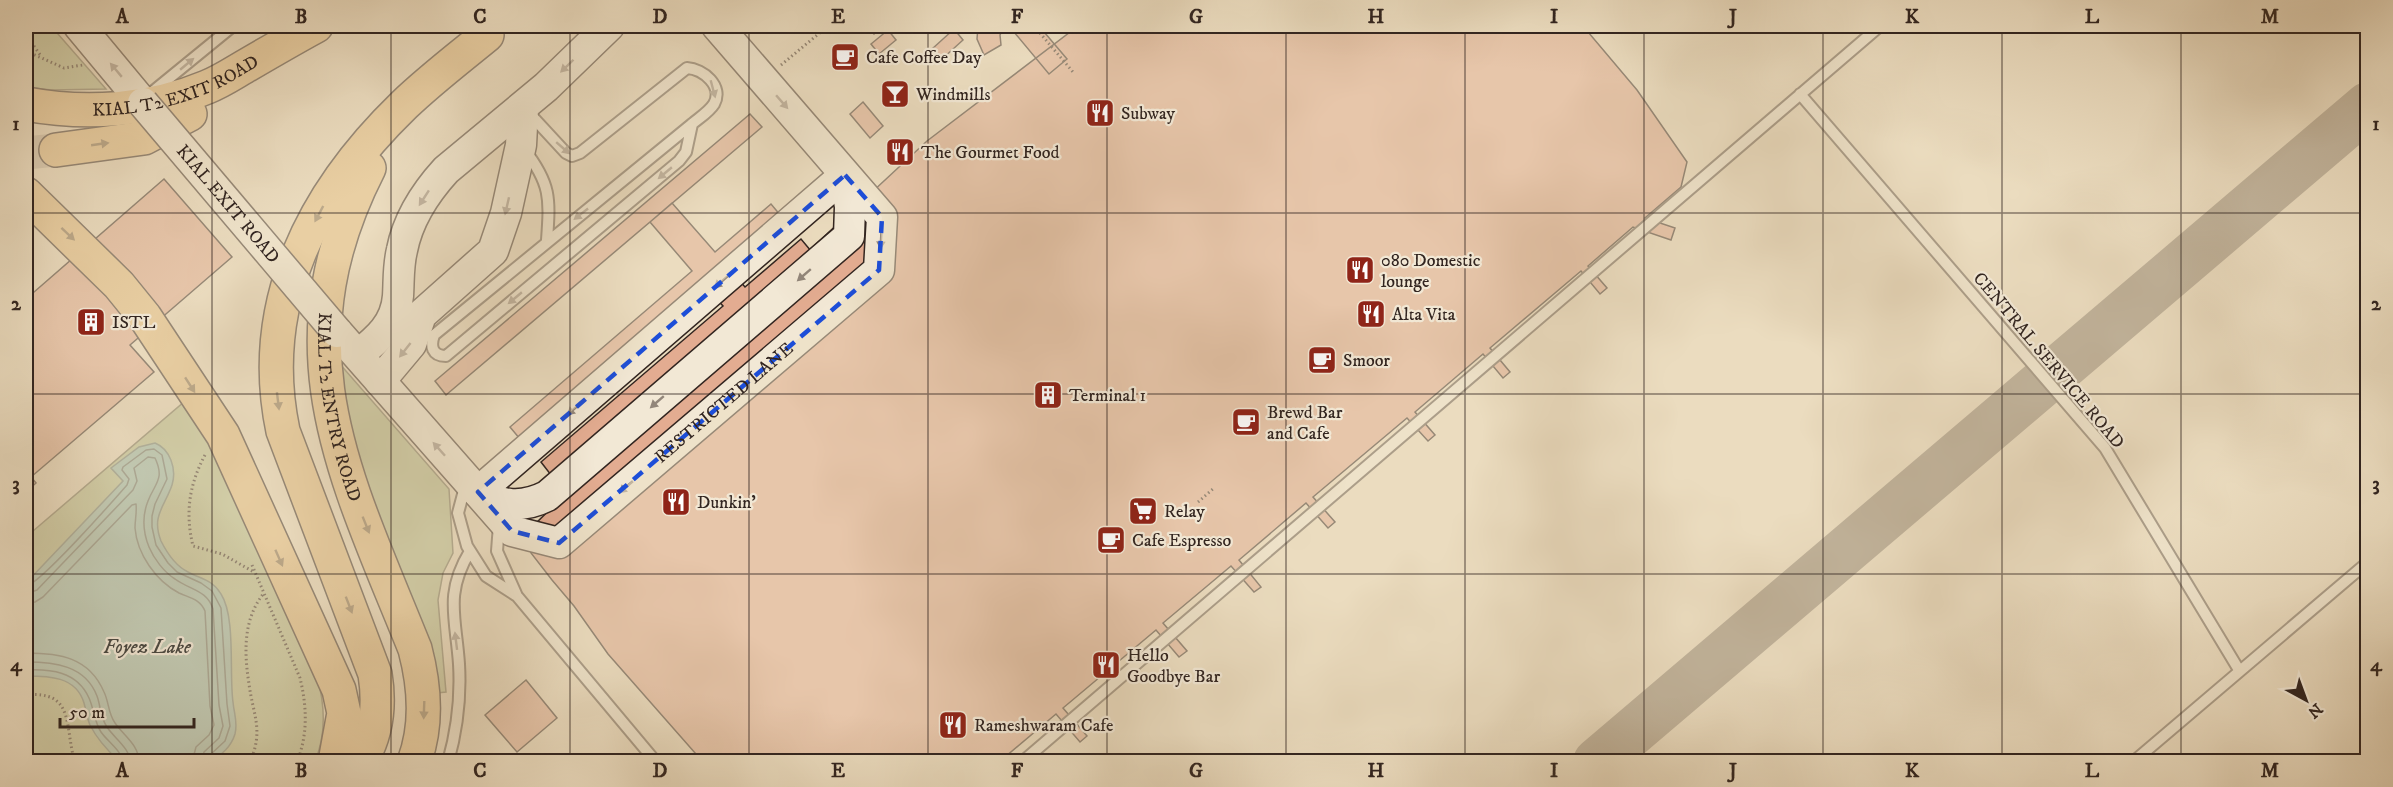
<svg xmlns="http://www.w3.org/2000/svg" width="2393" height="787" font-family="'IM FELL DW Pica',serif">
	<rect width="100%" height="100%" fill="#ebdcbf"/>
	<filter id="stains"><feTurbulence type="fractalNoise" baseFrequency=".00333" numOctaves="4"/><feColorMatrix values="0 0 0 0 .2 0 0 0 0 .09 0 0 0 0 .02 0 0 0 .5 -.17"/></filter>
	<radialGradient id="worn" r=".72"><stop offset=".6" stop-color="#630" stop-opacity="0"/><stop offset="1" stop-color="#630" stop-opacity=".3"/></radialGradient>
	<path fill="#b8c091" stroke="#757258" stroke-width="1.5" d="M26 26H51L106 89 51 90 26 87Z
		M339 363 449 489 453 553 443 573 438 600 446 692 437 693 356 478Z
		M184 402 211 447 317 676C325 705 327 733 315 761H26V537Z"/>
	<path fill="#98bcaf" stroke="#6f8076" stroke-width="1.5" d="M155 443C170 449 177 469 172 485 165 506 151 516 161 541 167 553 176 566 188 572 201 579 213 580 221 594 236 617 229 674 233 702 234 714 238 722 235 734 231 747 222 754 212 761H119C108 751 97 739 90 725 87 718 86 710 84 703 76 676 48 676 26 676V583L123 481 111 468 139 447Z"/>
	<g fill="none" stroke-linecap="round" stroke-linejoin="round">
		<path stroke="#657068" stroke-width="1.5" d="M26 586C39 585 113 501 127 485L129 479 122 470 123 467 146 450 154 449 162 455 167 479 155 504 152 516V527L156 545 168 563 177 572 201 583 212 591 221 608 227 704 230 726 225 741 210 755 209 762
			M26 594 37 590 133 490 137 481 134 468 148 457 155 458C165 479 155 483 148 501 142 516 143 532 149 547 154 559 164 572 175 579 190 590 207 590 213 609L219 705 223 726 219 738 204 752 201 762
			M26 603 35 602 43 597 132 505 136 504C137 512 135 520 135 528 137 554 156 581 179 593 190 598 200 599 205 611L210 706 214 725 209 735 196 747 192 762
			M26 653C59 653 89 657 104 692 109 702 108 713 115 723 124 736 139 745 139 762
			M26 662C54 662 85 665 97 696 101 707 100 717 107 727 114 738 130 748 130 762
			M26 670C50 669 77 671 89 698 94 709 94 721 101 732 107 741 122 751 123 762"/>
		<path stroke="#8e8070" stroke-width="48" d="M1597 762 2368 106"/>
	</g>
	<path fill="#e3ac91" stroke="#322520" stroke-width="1.5" d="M867 26H885L874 34Z
		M978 26 1004 27 1000 35 1001 45 984 55 977 39Z
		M1009 26H1039L1067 59 1049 74Z
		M1078 26H1583L1637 90 1687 162 1681 187 1645 218 1675 228 1671 240 1633 227 1588 266 1607 288 1600 294 1581 271 1490 348 1510 372 1503 378 1483 354 1415 412 1435 435 1428 441 1407 418 1313 497 1335 522 1328 528 1306 503 1239 560 1261 587 1254 592 1231 566 1163 623 1187 651 1179 657 1156 630 1063 708 1087 736 1080 742 1056 714 999 762H703L608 654 574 606 552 580 531 553 527 540 530 529 575 485 716 337 927 141Z
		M954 29 963 40 941 60 932 49Z
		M888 30 896 40 879 54 871 44Z
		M863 102 883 126 870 138 850 114Z
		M750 114 762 127 446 395 435 381Z
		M898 147 903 153 892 163 887 156Z
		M164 179 232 257 130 345 154 372 31 477 36 483 26 492V299Z
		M672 203 715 252 771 204 781 216 725 264 745 287 801 239 811 251 551 475 541 462 723 306 702 283 520 439 510 427 692 271 650 222Z
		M526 680 557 718 517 752 485 715Z"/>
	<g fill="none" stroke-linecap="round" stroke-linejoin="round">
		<path stroke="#c6b79f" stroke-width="33" stroke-dasharray="33 16" stroke-linecap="butt" d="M26 153 56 150"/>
		<g stroke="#605348" stroke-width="14">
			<path id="service" d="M151 93 233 26
				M1800 94 2105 448 2239 670
				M529 113 566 153 572 156 580 153 687 68C703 69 724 86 714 104 709 112 699 118 692 124L434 335C430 346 432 356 446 356L679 161 686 152 692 124
				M524 149C551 184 550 198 547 240
				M466 483 458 513 467 546 486 576 517 596
				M499 525 497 551 517 596 656 762
				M448 762C457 730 461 697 459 664 456 618 444 594 470 551
				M1022 762 1880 26
				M2133 762 2368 562"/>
		</g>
		<g stroke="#322520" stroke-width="33">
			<g id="secondary">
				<path d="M79 26 143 103"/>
				<path id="s1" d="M337 332 512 531 559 543 879 270 882 217 717 26"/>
				<path d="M358 355C378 339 396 324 398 296 399 280 398 266 402 250 408 219 425 193 446 170L546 87 609 26"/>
				<path d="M380 381 411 344 421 315 493 251 506 213 521 145 523 107"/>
				<path d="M478 492C501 507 523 508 547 496L849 236 850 207 845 175"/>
				<path d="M478 492 845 175"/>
			</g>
		</g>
		<g stroke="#322520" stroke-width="36">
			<g id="primary">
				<path id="s2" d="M26 104C86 115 150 111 207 87 220 82 232 74 244 67 268 53 292 39 316 26"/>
				<path d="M56 150 144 138 190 114"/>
				<path id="s3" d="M369 168C276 350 346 477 415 649 425 687 428 725 414 762"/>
				<path d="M26 194 119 285 145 317 223 435 339 690 344 713 335 762"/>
				<path d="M360 762C377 735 380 705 375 674L283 431C256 303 313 193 404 105 430 80 459 58 487 35"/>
			</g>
		</g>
		<path stroke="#322520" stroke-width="3" stroke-dasharray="1.5 3" stroke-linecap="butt" d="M1034 26 1073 72
			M26 35 41 56
			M26 51 64 68 83 65
			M781 65 828 26
			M205 455C189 485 185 513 193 546L222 554 254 572
			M1198 502 1214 488
			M252 565 300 678C307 707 308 734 297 762
			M26 695C76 690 64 728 75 762
			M250 762C264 730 253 715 249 684 244 652 243 619 264 593"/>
		<use href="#service" stroke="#f2e8d5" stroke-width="10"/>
		<use href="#secondary" stroke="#f2e8d5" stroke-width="30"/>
		<use href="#primary" stroke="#e6be80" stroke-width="33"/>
		<g stroke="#322520" stroke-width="33" stroke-linecap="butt">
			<g id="secondary-bridge">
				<path id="s4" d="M143 103 337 332"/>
			</g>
		</g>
		<use href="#secondary-bridge" stroke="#f2e8d5" stroke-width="30"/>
	</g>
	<defs><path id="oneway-solid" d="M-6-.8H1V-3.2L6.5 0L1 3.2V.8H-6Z" transform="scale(1.5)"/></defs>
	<g fill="#92867a">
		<use href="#oneway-solid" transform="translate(187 64) rotate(-40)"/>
		<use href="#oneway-solid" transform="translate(567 66) rotate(136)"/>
		<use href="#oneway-solid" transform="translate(116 70) rotate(-130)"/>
		<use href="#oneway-solid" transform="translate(713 89) rotate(75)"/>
		<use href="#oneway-solid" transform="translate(782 102) rotate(49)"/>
		<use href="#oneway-solid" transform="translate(563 148) rotate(41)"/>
		<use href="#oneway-solid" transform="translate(665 173) rotate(140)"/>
		<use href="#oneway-solid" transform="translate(424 198) rotate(123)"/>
		<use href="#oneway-solid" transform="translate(507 206) rotate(103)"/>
		<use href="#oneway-solid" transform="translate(581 214) rotate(142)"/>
		<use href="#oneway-solid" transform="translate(881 240) rotate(93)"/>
		<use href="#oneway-solid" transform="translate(804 275) rotate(139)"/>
		<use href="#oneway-solid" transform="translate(721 282) rotate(139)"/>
		<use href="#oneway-solid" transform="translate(515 298) rotate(140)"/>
		<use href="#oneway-solid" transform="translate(405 350) rotate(128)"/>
		<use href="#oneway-solid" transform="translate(657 402) rotate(139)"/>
		<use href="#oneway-solid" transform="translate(574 409) rotate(139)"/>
		<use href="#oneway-solid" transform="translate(439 449) rotate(-132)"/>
		<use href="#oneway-solid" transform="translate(626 487) rotate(140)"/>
		<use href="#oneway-solid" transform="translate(456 641) rotate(-97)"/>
	</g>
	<g fill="#836a4b">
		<use href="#oneway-solid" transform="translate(100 144) rotate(-8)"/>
		<use href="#oneway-solid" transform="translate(319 214) rotate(118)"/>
		<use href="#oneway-solid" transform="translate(68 234) rotate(43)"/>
		<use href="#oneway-solid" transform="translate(190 385) rotate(57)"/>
		<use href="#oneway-solid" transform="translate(278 401) rotate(83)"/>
		<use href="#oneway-solid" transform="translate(366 525) rotate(68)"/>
		<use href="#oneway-solid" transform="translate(279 558) rotate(66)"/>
		<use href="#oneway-solid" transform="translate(349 605) rotate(69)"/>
		<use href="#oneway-solid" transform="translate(424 710) rotate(92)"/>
	</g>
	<path d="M0 0H2393V787H0ZM845 175 882 217 879 270 559 543 512 531 478 492Z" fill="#ebdcbf" fill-opacity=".55" fill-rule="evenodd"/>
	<path fill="none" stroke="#1d4ed8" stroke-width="4.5" stroke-dasharray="12 8" stroke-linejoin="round" d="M845 175 882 217 879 270 559 543 512 531 478 492Z"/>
	<path fill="none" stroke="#322520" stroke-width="1.5" stroke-opacity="0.55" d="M212 26V762M391 26V762M570 26V762M749 26V762M928 26V762M1107 26V762M1286 26V762M1465 26V762M1644 26V762M1823 26V762M2002 26V762M2181 26V762M26 213H2368M26 394H2368M26 574H2368"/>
	<defs>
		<g id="cafe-square" transform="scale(1.5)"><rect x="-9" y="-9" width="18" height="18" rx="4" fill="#8f2418" stroke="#f2e8d5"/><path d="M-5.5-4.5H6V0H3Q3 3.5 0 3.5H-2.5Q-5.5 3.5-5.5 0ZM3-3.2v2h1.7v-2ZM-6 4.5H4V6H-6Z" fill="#fff"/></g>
		<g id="bar-square" transform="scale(1.5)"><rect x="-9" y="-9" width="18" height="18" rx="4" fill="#8f2418" stroke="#f2e8d5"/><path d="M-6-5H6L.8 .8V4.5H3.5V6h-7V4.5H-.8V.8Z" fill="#fff"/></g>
		<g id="restaurant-square" transform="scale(1.5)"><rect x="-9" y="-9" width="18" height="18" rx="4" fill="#8f2418" stroke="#f2e8d5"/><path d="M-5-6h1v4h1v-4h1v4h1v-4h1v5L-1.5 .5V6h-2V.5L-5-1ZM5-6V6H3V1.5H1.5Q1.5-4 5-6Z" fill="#fff"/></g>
		<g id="building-square" transform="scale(1.5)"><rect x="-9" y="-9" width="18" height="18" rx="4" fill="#8f2418" stroke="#f2e8d5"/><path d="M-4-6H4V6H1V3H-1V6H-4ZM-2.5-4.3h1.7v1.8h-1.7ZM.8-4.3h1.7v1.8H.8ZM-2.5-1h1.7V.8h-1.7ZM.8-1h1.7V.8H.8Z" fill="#fff"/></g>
		<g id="supermarket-square" transform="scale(1.5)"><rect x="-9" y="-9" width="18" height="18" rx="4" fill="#8f2418" stroke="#f2e8d5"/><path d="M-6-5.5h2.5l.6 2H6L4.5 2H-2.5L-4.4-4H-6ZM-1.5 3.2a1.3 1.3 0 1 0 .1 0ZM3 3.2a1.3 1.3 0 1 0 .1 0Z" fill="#fff"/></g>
	</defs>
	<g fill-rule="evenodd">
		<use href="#cafe-square" x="845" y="57"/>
		<use href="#bar-square" x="895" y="94"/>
		<use href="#restaurant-square" x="1100" y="113"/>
		<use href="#restaurant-square" x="900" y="152"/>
		<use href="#restaurant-square" x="1360" y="270"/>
		<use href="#restaurant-square" x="1371" y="314"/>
		<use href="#building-square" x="91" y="322"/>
		<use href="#cafe-square" x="1322" y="360"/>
		<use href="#building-square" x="1048" y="395"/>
		<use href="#cafe-square" x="1246" y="422"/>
		<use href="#restaurant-square" x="676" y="502"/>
		<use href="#supermarket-square" x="1143" y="511"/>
		<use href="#cafe-square" x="1111" y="540"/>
		<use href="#restaurant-square" x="1106" y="665"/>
		<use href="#restaurant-square" x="953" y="725"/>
	</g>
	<g text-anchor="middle" stroke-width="4.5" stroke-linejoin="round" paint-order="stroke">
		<g font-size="18" fill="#322520" stroke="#f2e8d5" text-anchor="start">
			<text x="866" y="63">Cafe Coffee Day</text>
			<text x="916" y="100">Windmills</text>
			<text x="1121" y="119">Subway</text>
			<text x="921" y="158">The Gourmet Food</text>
			<text x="1381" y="266">080 Domestic<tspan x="1381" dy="21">lounge</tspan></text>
			<text x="1392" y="320">Alta Vita</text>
			<text x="112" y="328">ISTL</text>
			<text x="1343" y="366">Smoor</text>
			<text x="1069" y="401">Terminal 1</text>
			<text x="1267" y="418">Brewd Bar<tspan x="1267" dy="21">and Cafe</tspan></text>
			<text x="697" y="508">Dunkin'</text>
			<text x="1164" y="517">Relay</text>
			<text x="1132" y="546">Cafe Espresso</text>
			<text x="1127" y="661">Hello<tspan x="1127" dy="21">Goodbye Bar</tspan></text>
			<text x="974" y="731">Rameshwaram Cafe</text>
		</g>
		<g font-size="18" fill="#322520" stroke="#f2e8d5">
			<text dy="6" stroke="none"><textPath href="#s2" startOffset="154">KIAL T2 EXIT ROAD</textPath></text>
			<text dy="6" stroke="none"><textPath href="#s4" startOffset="132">KIAL EXIT ROAD</textPath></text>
			<text transform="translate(2049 360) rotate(50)" y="6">CENTRAL SERVICE ROAD</text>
			<text dy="6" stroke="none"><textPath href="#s1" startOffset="530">RESTRICTED LANE</textPath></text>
			<text dy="6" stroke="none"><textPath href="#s3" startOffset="248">KIAL T2 ENTRY ROAD</textPath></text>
		</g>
		<g font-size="20" font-style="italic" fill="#4c4b44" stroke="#f2e8d5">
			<text x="147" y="653">Foyez Lake</text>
		</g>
	</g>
	<rect width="2393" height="787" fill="none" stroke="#ebdcbf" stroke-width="66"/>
	<g transform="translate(2306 700) rotate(139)" stroke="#f2e8d5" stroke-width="4.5" paint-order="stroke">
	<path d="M0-4.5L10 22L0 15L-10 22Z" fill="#322520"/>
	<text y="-9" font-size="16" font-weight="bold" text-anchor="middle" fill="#322520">N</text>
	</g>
	<path d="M60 718v9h134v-9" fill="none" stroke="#322520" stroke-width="3"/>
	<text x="69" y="718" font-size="18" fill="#322520" stroke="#f2e8d5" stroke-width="4.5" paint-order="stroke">50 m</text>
	<rect x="33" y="33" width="2327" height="721" fill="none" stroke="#322520" stroke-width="2"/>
	<g font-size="20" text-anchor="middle" font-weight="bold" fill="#322520">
		<text x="122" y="23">A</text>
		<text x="301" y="23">B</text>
		<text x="480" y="23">C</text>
		<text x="660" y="23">D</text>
		<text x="838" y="23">E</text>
		<text x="1017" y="23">F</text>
		<text x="1196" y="23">G</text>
		<text x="1376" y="23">H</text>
		<text x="1554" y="23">I</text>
		<text x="1733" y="23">J</text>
		<text x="1912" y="23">K</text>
		<text x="2092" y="23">L</text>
		<text x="2270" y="23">M</text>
		<text x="16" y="130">1</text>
		<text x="2376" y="130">1</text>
		<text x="16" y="310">2</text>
		<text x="2376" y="310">2</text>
		<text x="16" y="490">3</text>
		<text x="2376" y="490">3</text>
		<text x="16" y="671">4</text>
		<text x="2376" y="671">4</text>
		<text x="122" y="777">A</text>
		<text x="301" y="777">B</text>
		<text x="480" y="777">C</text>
		<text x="660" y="777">D</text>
		<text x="838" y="777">E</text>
		<text x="1017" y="777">F</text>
		<text x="1196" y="777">G</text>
		<text x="1376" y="777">H</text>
		<text x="1554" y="777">I</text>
		<text x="1733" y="777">J</text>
		<text x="1912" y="777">K</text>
		<text x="2092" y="777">L</text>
		<text x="2270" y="777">M</text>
	</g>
	<rect width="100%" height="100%" filter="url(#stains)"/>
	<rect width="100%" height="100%" fill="url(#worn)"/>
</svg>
